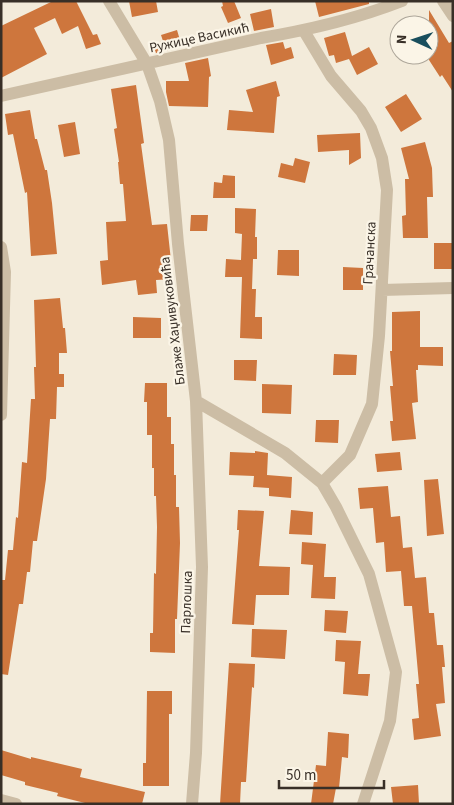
<svg xmlns="http://www.w3.org/2000/svg" width="454" height="805" font-family="'Source Sans 3',sans-serif">
	<rect width="100%" height="100%" fill="#f3ebda"/>
	<path fill="#ce763d" d="M53 1H76L93 35 97 34 101 44 86 49 78 26 62 34 55 18 34 28 47 54 1 78V26Z
		M129 1H156L158 12 132 17Z
		M222 1H234L241 18 228 23 221 7 223 6Z
		M315 1H369V4L319 17Z
		M271 9 274 27 254 31 250 14Z
		M429 10 449 43 453 41V92L442 75 440 77 429 60Z
		M177 30 182 47 156 53 153 44 163 41 161 35Z
		M345 32 352 56 369 47 378 64 357 75 349 59 336 63 334 55 329 56 324 38Z
		M283 42 285 49 291 47 294 58 271 65 266 45Z
		M208 58 211 76 209 77 208 107 169 106 166 92V81H189L185 63Z
		M276 81 280 96 277 97 274 133 227 130 229 110 253 112 246 90Z
		M136 85 144 143 141 144 152 225 167 224 173 279 156 280 157 293 138 295 136 280 102 285 100 261 108 260 106 222 126 221 123 184H120L118 162H119L114 129 117 128 111 89Z
		M406 94 422 119 401 132 385 107Z
		M30 110 35 139H37L45 170H47L52 203 57 254 31 256 27 192 25 193 13 134 8 135 5 114Z
		M75 122 80 154 64 157 58 125Z
		M360 133 361 158 349 165V150L318 152 317 135Z
		M425 142 432 168 433 197H427L428 238H403L402 216 406 215 405 179H409L401 148Z
		M295 158 310 162 305 183 278 177 281 163 293 166Z
		M223 175 235 176V198H213L214 182 222 183Z
		M235 208 256 209 255 237H257V259H253L252 289H256L255 317H262V339L240 338 242 277H225L226 259 241 260 242 234 235 233Z
		M191 215H208L207 231H190Z
		M434 243H453V269H434Z
		M278 250H299V276L277 275Z
		M343 267 363 268V290H343Z
		M60 298 63 328H65L67 353H59V374H64V387H57L56 419H50L46 479 37 541H33L30 572H27L23 604H19L8 675 1 674V580H5L8 550H13L16 517 18 518 22 462 27 463 31 399H35L34 367H36L34 300Z
		M420 311V347H443V366L418 365V370H416L418 402 412 403 416 439 392 441 390 421H393L390 386H393L390 351H392V312Z
		M133 317 161 318V338H133Z
		M334 354 357 355 356 375H333Z
		M234 360H257L256 381 234 380Z
		M145 383H167V417H171V444H174V475H176V507H179L180 543 177 619H175V653L150 652V633H153L154 573 156 574 157 527 156 496H154V468H152V435H147V402H144Z
		M262 384 292 385 291 414 262 413Z
		M316 420H339L338 443 315 442Z
		M255 451 268 453 267 475 292 477 291 498 269 496V488L253 487 254 476 229 475 230 452 255 453Z
		M400 452 402 470 377 472 375 454Z
		M438 479 444 534 427 536 424 480Z
		M388 486 391 517 400 516 403 548 412 547 415 578 426 577 429 613H434L437 645H443L445 667H442L445 703 436 704 441 736 414 740 412 719 419 718 416 684H419L412 606H404L401 571 386 572 384 542 376 543 373 508 360 509 358 488Z
		M238 510 264 511 259 566 290 567 289 595H256L254 625 232 624 239 530H237Z
		M291 510 313 512 312 535 289 534Z
		M302 542 326 544 324 577H336L335 599 311 598 313 565 301 564Z
		M325 610 348 611 346 633 324 631Z
		M252 629 287 630 285 659 251 657Z
		M336 640 361 641 358 674H370L368 696 343 694 345 662 335 661Z
		M229 663 255 664 254 688 252 687 246 782H241L240 804H220Z
		M147 691H172V714H169V786H143V763H146Z
		M328 732 349 734 348 758 342 757 339 788H336L333 804H311L316 765 326 766Z
		M1 750 31 759V757L82 769 80 777 145 792 142 804H89L57 796 58 793 25 785V782L1 775Z
		M418 785 419 804H393L391 787Z"/>
	<g fill="none" stroke-linecap="round" stroke-linejoin="round">
		<path stroke="#ccbda5" stroke-width="12" d="M109 1 147 64 160 101 169 140 178 244 196 401 285 453 322 483 336 507 369 574 396 672 390 721 363 804
			M443 1 453 16
			M304 31 331 76 361 111 371 128 382 158 387 190 379 336 372 404 350 455 322 483
			M1 96 261 38C309 30 356 19 402 1
			M1 247 5 272 1 415
			M382 290 453 288
			M1 800 16 804
			M192 804 196 753 202 567 196 401"/>
	</g>
	<g text-anchor="middle" stroke-width="4.5" stroke-linejoin="round" paint-order="stroke">
		<g font-size="14" fill="#382f27" stroke="#fbf5e7">
			<text transform="translate(199 37) rotate(-12)" y="5">Ружице Васикић</text>
			<text transform="translate(369 253) rotate(-87)" y="5">Грачанска</text>
			<text transform="translate(172 321) rotate(-97)" y="5">Блаже Хаџивуковића</text>
			<text transform="translate(186 602) rotate(-88)" y="5">Парлошка</text>
		</g>
	</g>
	<rect width="454" height="805" fill="none" stroke="#382f27" stroke-width="5"/>
	<g transform="translate(414 40) rotate(273)"><circle r="24" fill="#fbf5e7" stroke="#ada69a"/>
	<path d="M0-4L9 19L0 12L-9 19Z" fill="#194e5c"/>
	<text y="-8" font-size="14" font-weight="bold" text-anchor="middle" fill="#382f27">N</text>
	</g>
	<path d="M279 780v8h105v-8" fill="none" stroke="#382f27" stroke-width="2.5"/>
	<text x="286" y="780" font-size="15" fill="#382f27" stroke="#fbf5e7" stroke-width="4" paint-order="stroke">50 m</text>
</svg>
